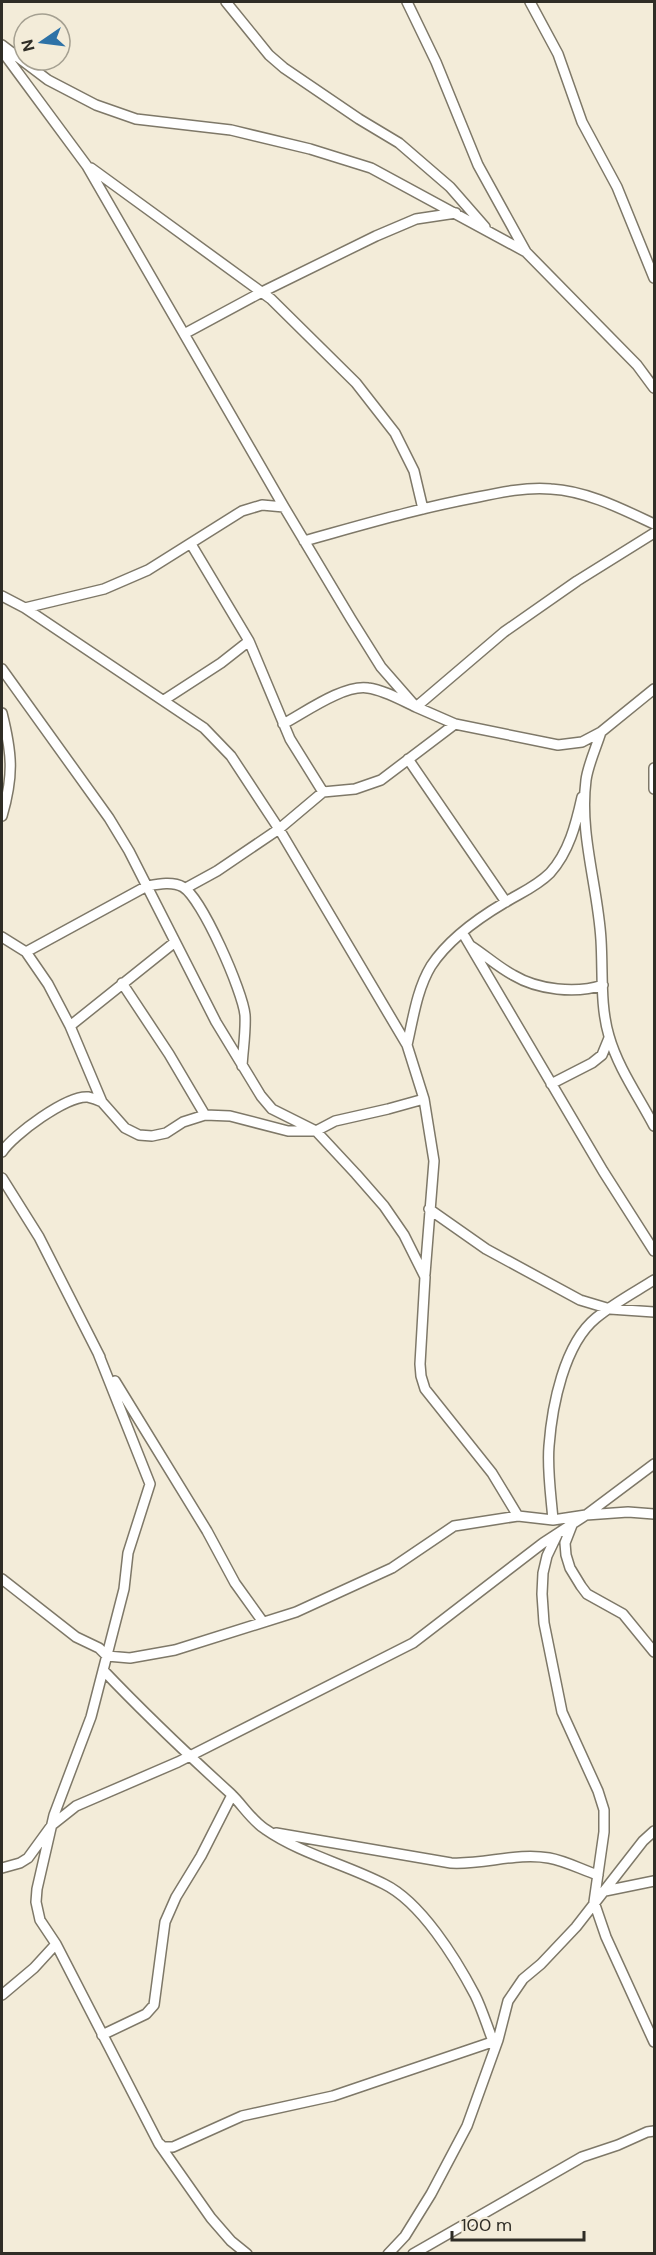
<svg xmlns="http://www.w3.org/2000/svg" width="656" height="2255" font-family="'DM Sans',sans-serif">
	<rect width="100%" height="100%" fill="#f3ecd9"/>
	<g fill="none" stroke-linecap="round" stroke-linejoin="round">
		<g stroke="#7e7868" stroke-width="12">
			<path id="minor" d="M226 2 269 55 284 68 359 119 399 143 450 187 485 227
				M407 2 436 62 478 165 526 252
				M530 2 558 54 582 122 617 187 654 278
				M2 45 48 80 96 105 136 119 231 130 310 149 371 168 526 252 637 365 654 388
				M2 51 87 166 284 507 351 619 381 667 416 707 455 724 558 745 582 742 601 732 654 689
				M91 168 271 299 356 383 395 433 414 471 423 509
				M184 334 262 292 376 236 416 219 456 213
				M304 541C362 525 419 508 478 497 502 492 526 487 551 489 587 491 622 509 654 524
				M191 544 249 641 290 739 323 792
				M2 596 25 608 204 728 231 756 279 829 407 1045 424 1099 434 1161 425 1274
				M25 608 104 589 148 570 242 511 262 505 284 507
				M2 669 109 818 129 851 216 1022 261 1096 272 1109 316 1131 356 1174 384 1206 404 1235 425 1277 420 1364 421 1376 425 1389 492 1473 518 1516
				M164 700 221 663 249 641
				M2 713C12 753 14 775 2 816
				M283 724C304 713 344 684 368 688 384 690 401 700 416 707L504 632 577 581 654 533
				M601 732C596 748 588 765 586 780 579 834 598 887 601 940 603 972 600 1006 609 1036 618 1068 639 1097 654 1126
				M408 759 506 902
				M654 768V789
				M186 888 217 871 279 829 323 792 355 789 381 780 455 724
				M2 937 26 952 48 984 70 1026 102 1102 125 1128 139 1135 152 1136 166 1133 183 1122 205 1115 230 1116 288 1131H316L335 1121 388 1109 424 1099
				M465 937 603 1171 654 1251
				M471 946C485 955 498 967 513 975 538 990 576 994 603 985
				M26 952 147 886C158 884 173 881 183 887 202 898 243 992 245 1015 246 1031 243 1049 242 1066
				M122 983 169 1054 205 1115
				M70 1026 175 942
				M407 1045C413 1019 417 989 431 966 448 940 477 919 504 903 520 893 536 887 550 873 569 852 576 824 582 797
				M551 1084 592 1063 602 1055 609 1038
				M2 1152C13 1135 67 1095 88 1097 93 1098 98 1100 102 1102
				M2 1178 39 1237 100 1357
				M429 1209 486 1249 580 1300 610 1309 654 1312
				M98 1353 150 1484 128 1553 124 1589 91 1717 54 1815 37 1889 36 1902 40 1920 56 1944 159 2144 211 2218 231 2241 247 2254
				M115 1381 207 1531 235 1583 263 1622
				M553 1520C551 1495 547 1470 549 1446 552 1406 564 1344 596 1318 614 1303 635 1292 654 1280
				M572 1525 565 1543 566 1555 570 1568 581 1586 587 1594 623 1614 654 1652
				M557 1535 547 1556 543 1573 542 1594 544 1623 562 1712 598 1791 604 1810V1832L594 1902 606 1937 654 2042
				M2 1579 76 1637 99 1648 107 1656 130 1658 175 1650 296 1612 392 1568 454 1526 518 1516 553 1520 586 1515 654 1464
				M103 1670C144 1713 186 1753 230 1793 242 1804 251 1820 265 1829 301 1854 345 1864 384 1884 421 1902 456 1959 475 1995 482 2009 487 2026 493 2041
				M276 1833 451 1863C484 1865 517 1852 549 1858 566 1861 582 1870 598 1875
				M2 1868 20 1863 28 1858 52 1825 76 1806 178 1762 413 1643 543 1543 586 1515 628 1512 654 1514
				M605 1891 654 1881
				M2 1995 34 1968 56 1944
				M102 2035 146 2014 154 2005 165 1922 176 1897 201 1856 232 1795
				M160 2144 163 2147H173L242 2116 333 2096 498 2040
				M388 2254 405 2236 431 2194 467 2126 498 2040 508 2001 523 1979 541 1964 576 1927 643 1841 654 1831
				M413 2254 582 2157 618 2145 647 2132 654 2131"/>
		</g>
		<use href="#minor" stroke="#fff" stroke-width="9"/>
	</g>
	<rect width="656" height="2255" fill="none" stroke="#2f2d26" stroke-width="6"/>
	<g transform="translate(42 42) rotate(256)"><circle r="28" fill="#f3ecd9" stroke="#a5a091" stroke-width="1.5"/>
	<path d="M0-4.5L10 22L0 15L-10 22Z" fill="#2d72a7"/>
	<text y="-9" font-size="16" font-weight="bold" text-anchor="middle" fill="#2f2d26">N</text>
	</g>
	<path d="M452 2231v9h132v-9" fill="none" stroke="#2f2d26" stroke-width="3"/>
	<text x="461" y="2231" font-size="18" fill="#2f2d26" stroke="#f3ecd9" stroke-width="4.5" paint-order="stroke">100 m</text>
</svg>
